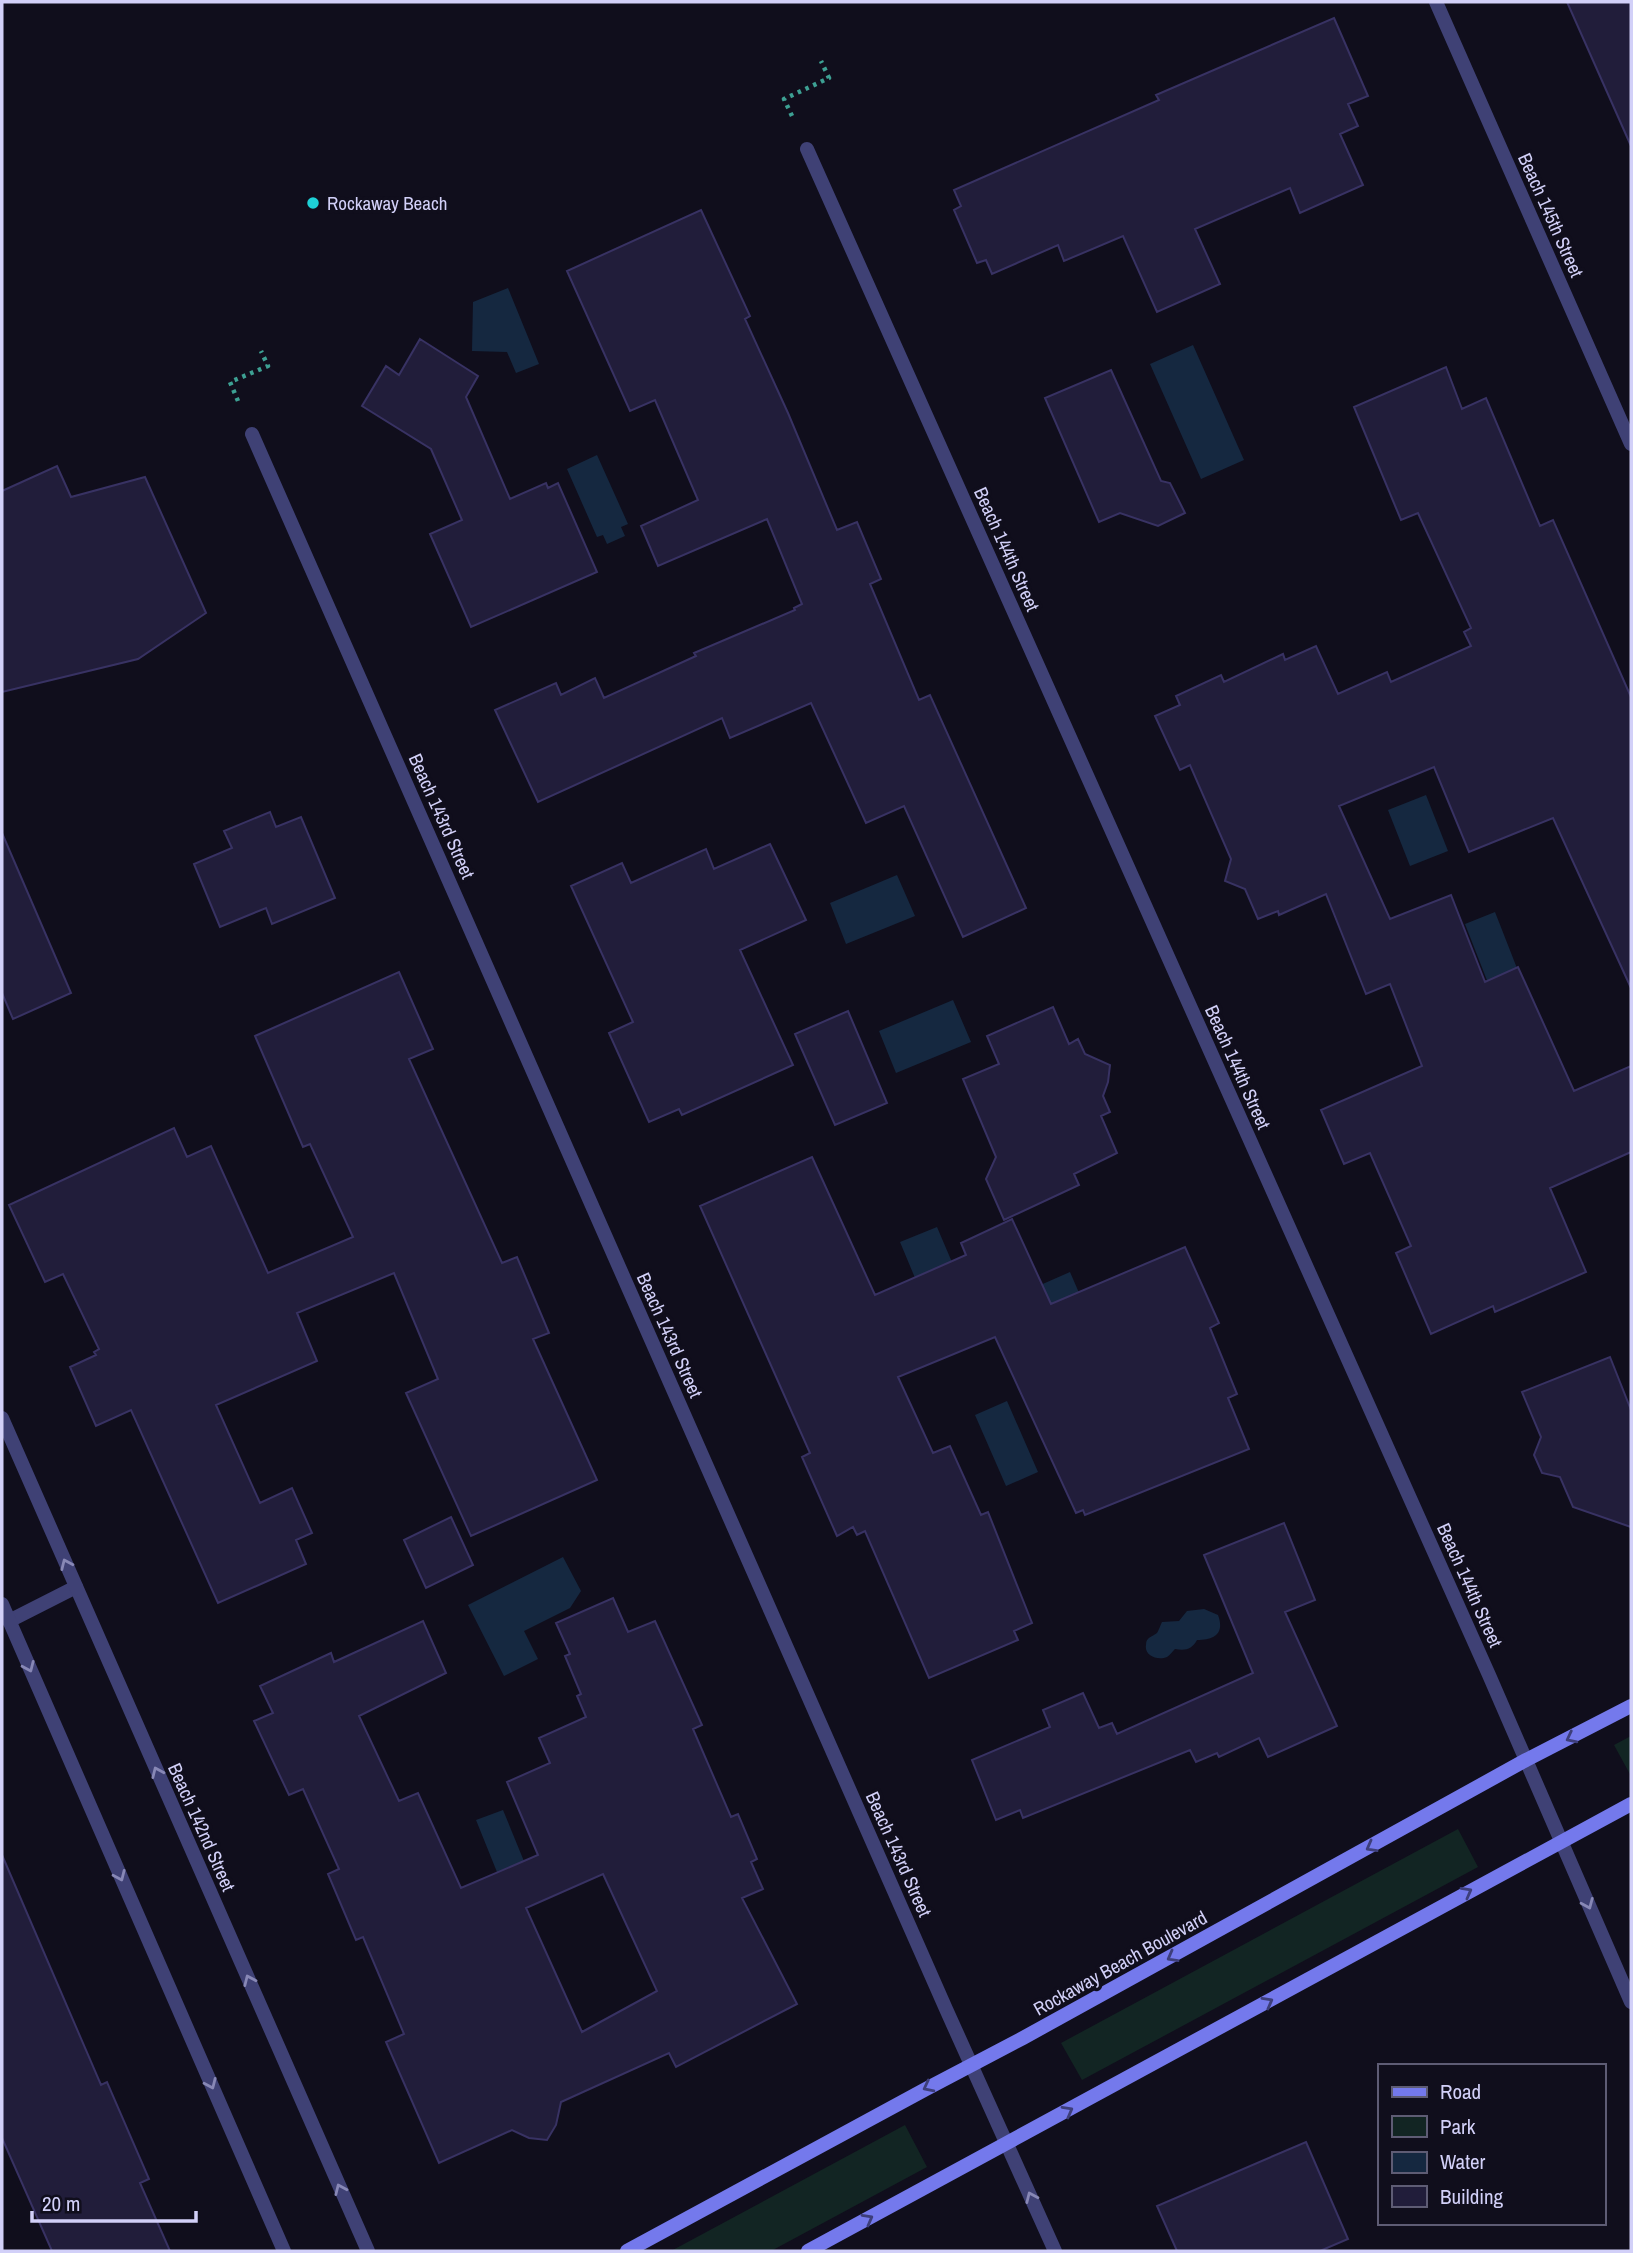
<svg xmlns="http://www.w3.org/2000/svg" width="1633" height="2253" font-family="'Archivo Narrow',sans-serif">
	<rect width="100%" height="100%" fill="#100e1c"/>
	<path fill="#122523" d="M1631 1736V1776L1614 1745Z
		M1458 1829 1478 1867 1082 2080 1061 2043Z
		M905 2125 927 2167 771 2251H671Z"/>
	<path fill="#152840" d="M508 288 539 364 516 373 507 352 472 351 473 302Z
		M1193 345 1244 460 1201 479 1150 364Z
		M597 455 628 524 621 527 625 536 607 544 603 535 597 537 567 469Z
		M1426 795 1448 851 1410 866 1388 810Z
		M897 875 915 916 846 944 830 903Z
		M1495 912 1529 999 1499 1011 1465 924Z
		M953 1000 971 1042 896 1073 879 1031Z
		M937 1227 960 1281 923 1297 900 1242Z
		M1070 1272 1083 1302 1006 1335 993 1306Z
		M1007 1401 1038 1472 1006 1486 975 1415Z
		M563 1557 581 1591 570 1608 524 1631 538 1659 504 1676 468 1605Z
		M1204 1609 1218 1615C1225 1634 1214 1640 1197 1640 1192 1649 1186 1651 1175 1649 1173 1651 1170 1655 1167 1657 1158 1661 1144 1656 1146 1645 1146 1637 1152 1637 1157 1633 1158 1632 1161 1624 1162 1622L1179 1621 1187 1611Z
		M503 1810 528 1871 501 1882 476 1820Z"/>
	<path fill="#211d3a" stroke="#383263" stroke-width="2" fill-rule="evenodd" d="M1567 2H1631V146Z
		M1334 18 1368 96 1348 104 1358 126 1340 134 1363 185 1300 213 1290 188 1195 229 1220 284 1157 312 1123 236 1064 261 1058 245 992 274 986 260 977 263 954 210 961 206 954 190 1159 100 1156 95Z
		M701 210 750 316 745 319 788 413 837 530 857 522 881 579 870 584 919 700 930 695 1026 908 963 937 904 806 866 823 811 703 730 738 722 718 538 802 495 710 556 683 561 695 595 678 604 698 696 656 694 653 795 610 794 608 802 604 767 519 658 566 641 526 698 500 655 400 630 411 567 271Z
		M420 339 478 376 466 397 510 499 546 483 548 488 558 483 597 572 471 627 430 534 462 520 431 449 362 406 386 366 399 375Z
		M1446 367 1462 409 1486 398 1540 526 1553 520 1631 697V988L1553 818 1469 852 1434 767 1339 806 1390 919 1451 895 1485 982 1518 967 1574 1091 1631 1066V1152L1550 1188 1586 1272 1495 1312 1493 1306 1431 1334 1396 1253 1411 1246 1370 1153 1344 1164 1321 1110 1422 1066 1390 984 1366 994 1326 894 1279 915 1278 911 1258 919 1245 889 1225 881 1231 859 1190 765 1180 770 1155 716 1180 705 1176 696 1221 675 1224 682 1283 654 1285 660 1316 646 1338 694 1387 672 1391 682 1471 646 1464 632 1471 628 1418 513 1401 520 1354 407Z
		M1111 370 1161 481 1170 483 1185 513 1158 526 1120 513 1099 522 1045 398Z
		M57 466 71 497 145 477 206 613 138 659 2 692V491Z
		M270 812 276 827 301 817 335 898 272 924 266 908 220 927 194 864 232 848 224 831Z
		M2 833 71 993 13 1019 2 993Z
		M770 844 806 920 740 950 793 1065 682 1115 679 1109 649 1122 609 1033 633 1022 571 886 622 863 631 883 706 849 714 869Z
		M399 972 433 1049 409 1059 502 1263 517 1257 549 1333 533 1339 597 1480 471 1536 406 1393 438 1379 394 1273 297 1313 317 1361 216 1405 260 1503 292 1488 312 1533 296 1540 306 1564 218 1603 131 1410 96 1426 70 1367 96 1355 94 1352 99 1349 63 1274 45 1282 9 1205 174 1128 187 1157 211 1146 268 1273 353 1237 310 1144 303 1147 255 1036Z
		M1053 1007 1069 1044 1078 1039 1085 1054 1110 1065 1108 1082 1103 1096 1110 1112 1101 1116 1117 1153 1074 1174 1079 1185 1004 1220 986 1179 996 1157 963 1079 999 1064 987 1036Z
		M848 1011 887 1103 835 1125 795 1034Z
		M812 1157 875 1295 966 1255 961 1243 1012 1219 1051 1304 1185 1247 1219 1323 1210 1328 1237 1394 1228 1398 1249 1449 1085 1515 1083 1510 1076 1513 995 1337 898 1377 933 1453 950 1446 981 1515 988 1512 1032 1623 1014 1631 1018 1640 929 1678 865 1531 857 1535 853 1527 837 1536 802 1457 810 1453 700 1206Z
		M1610 1357 1631 1410V1527L1573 1507 1560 1477 1542 1473 1534 1455 1541 1437 1522 1392Z
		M451 1517 473 1565 426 1588 404 1540Z
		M1284 1523 1315 1600 1285 1612 1337 1726 1268 1757 1259 1738 1219 1757 1217 1753 1196 1762 1190 1750 1023 1818 1020 1810 996 1820 972 1760 1050 1727 1043 1710 1083 1693 1099 1728 1112 1723 1117 1734 1253 1673 1204 1555Z
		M613 1598 628 1632 655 1621 702 1725 693 1729 731 1817 738 1814 757 1859 751 1862 763 1889 742 1898 797 2004 676 2067 669 2053 561 2102 556 2125 547 2140 529 2138 512 2130 439 2163 386 2042 404 2034 363 1937 356 1940 328 1874 339 1869 303 1789 289 1795 254 1721 273 1713 260 1686 331 1653 334 1662 423 1621 446 1673 359 1716 399 1801 418 1793 461 1888 538 1855 507 1782 550 1763 539 1738 586 1717 577 1696 581 1694 565 1656 570 1654 556 1623ZM603 1874 657 1991 582 2032 526 1908Z
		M2 1855 101 2085 107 2082 149 2179 140 2183 170 2251H52L2 2138Z
		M1306 2142 1348 2239 1320 2251H1177L1157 2206Z"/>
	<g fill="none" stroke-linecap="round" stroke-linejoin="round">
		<path stroke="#3da093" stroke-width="4.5" stroke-dasharray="3.5 5" stroke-linecap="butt" d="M792 116 784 99 829 78 821 61
			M238 401 230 382 268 366 261 351"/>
		<path stroke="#3f4175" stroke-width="14" d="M9 1621 76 1587"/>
		<path stroke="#3f4175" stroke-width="14" d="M1436 2 1631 444
			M807 149 1489 1675 1631 2002
			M252 434 946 2009 1055 2251
			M2 1418 368 2251
			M2 1604 284 2251"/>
		<path stroke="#7479ec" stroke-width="14" d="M627 2251 926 2089 1023 2038 1526 1760 1631 1706
			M808 2251 1631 1804"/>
	</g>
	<defs><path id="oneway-chevron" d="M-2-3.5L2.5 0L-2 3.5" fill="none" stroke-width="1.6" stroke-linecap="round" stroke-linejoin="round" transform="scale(1.75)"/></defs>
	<g stroke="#8888b6">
		<use href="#oneway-chevron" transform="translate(66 1564) rotate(-114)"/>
		<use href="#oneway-chevron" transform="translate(29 1667) rotate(66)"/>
		<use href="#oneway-chevron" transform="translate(157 1772) rotate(-114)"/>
		<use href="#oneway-chevron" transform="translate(120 1876) rotate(66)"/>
		<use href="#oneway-chevron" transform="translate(1588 1904) rotate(67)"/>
		<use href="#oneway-chevron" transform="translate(249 1980) rotate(-114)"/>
		<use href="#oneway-chevron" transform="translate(211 2084) rotate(66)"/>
		<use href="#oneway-chevron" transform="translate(340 2189) rotate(-114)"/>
		<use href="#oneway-chevron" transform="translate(1031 2197) rotate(-114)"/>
	</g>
	<g stroke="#3d3e7a">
		<use href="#oneway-chevron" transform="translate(1571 1738) rotate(153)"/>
		<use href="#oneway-chevron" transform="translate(1371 1847) rotate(151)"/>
		<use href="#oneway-chevron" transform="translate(1467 1892) rotate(-29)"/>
		<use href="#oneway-chevron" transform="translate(1172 1957) rotate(151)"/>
		<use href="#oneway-chevron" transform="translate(1268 2002) rotate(-29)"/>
		<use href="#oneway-chevron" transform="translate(928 2087) rotate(153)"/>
		<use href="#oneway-chevron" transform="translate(1068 2111) rotate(-29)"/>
		<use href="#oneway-chevron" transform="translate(868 2219) rotate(-29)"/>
	</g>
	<circle fill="#1ed1d7" stroke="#100e1c" stroke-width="2.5" cx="313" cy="203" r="7"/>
	<g text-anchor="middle" stroke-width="7" stroke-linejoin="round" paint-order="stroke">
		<g font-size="19" fill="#d2d0f8" stroke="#100e1c" text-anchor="start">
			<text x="327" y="210">Rockaway Beach</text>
		</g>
		<g font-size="19" fill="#d2d0f8" stroke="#100e1c">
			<text transform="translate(1551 215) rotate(66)" y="7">Beach 145th Street</text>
			<text transform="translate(1007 549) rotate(66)" y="7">Beach 144th Street</text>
			<text transform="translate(442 816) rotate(66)" y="7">Beach 143rd Street</text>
			<text transform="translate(1238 1067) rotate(66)" y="7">Beach 144th Street</text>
			<text transform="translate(670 1335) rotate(66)" y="7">Beach 143rd Street</text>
			<text transform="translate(1470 1585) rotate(66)" y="7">Beach 144th Street</text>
			<text transform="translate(202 1827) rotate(66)" y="7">Beach 142nd Street</text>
			<text transform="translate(899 1854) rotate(66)" y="7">Beach 143rd Street</text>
			<text transform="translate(1120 1963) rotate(-29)" y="7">Rockaway Beach Boulevard</text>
		</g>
	</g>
	<rect width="1633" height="2253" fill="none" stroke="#d2d0f8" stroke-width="7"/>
	<rect x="1378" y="2064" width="228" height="161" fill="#100e1c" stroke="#5e5c74" stroke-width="2"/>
	<rect x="1392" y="2087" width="35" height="10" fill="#7479ec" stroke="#5e5c74" stroke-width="2"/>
	<text x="1440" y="2099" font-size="21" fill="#d2d0f8">Road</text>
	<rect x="1392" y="2116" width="35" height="21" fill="#122523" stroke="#5e5c74" stroke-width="2"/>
	<text x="1440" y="2134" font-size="21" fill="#d2d0f8">Park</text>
	<rect x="1392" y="2152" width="35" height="21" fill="#152840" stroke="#5e5c74" stroke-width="2"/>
	<text x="1440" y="2169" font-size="21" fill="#d2d0f8">Water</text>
	<rect x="1392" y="2186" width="35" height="21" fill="#211d3a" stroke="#5e5c74" stroke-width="2"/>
	<text x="1440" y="2204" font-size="21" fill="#d2d0f8">Building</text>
	<path d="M32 2211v10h164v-10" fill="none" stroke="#d2d0f8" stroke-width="3.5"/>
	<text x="42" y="2211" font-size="21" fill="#d2d0f8" stroke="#100e1c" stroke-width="5" paint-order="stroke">20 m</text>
</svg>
